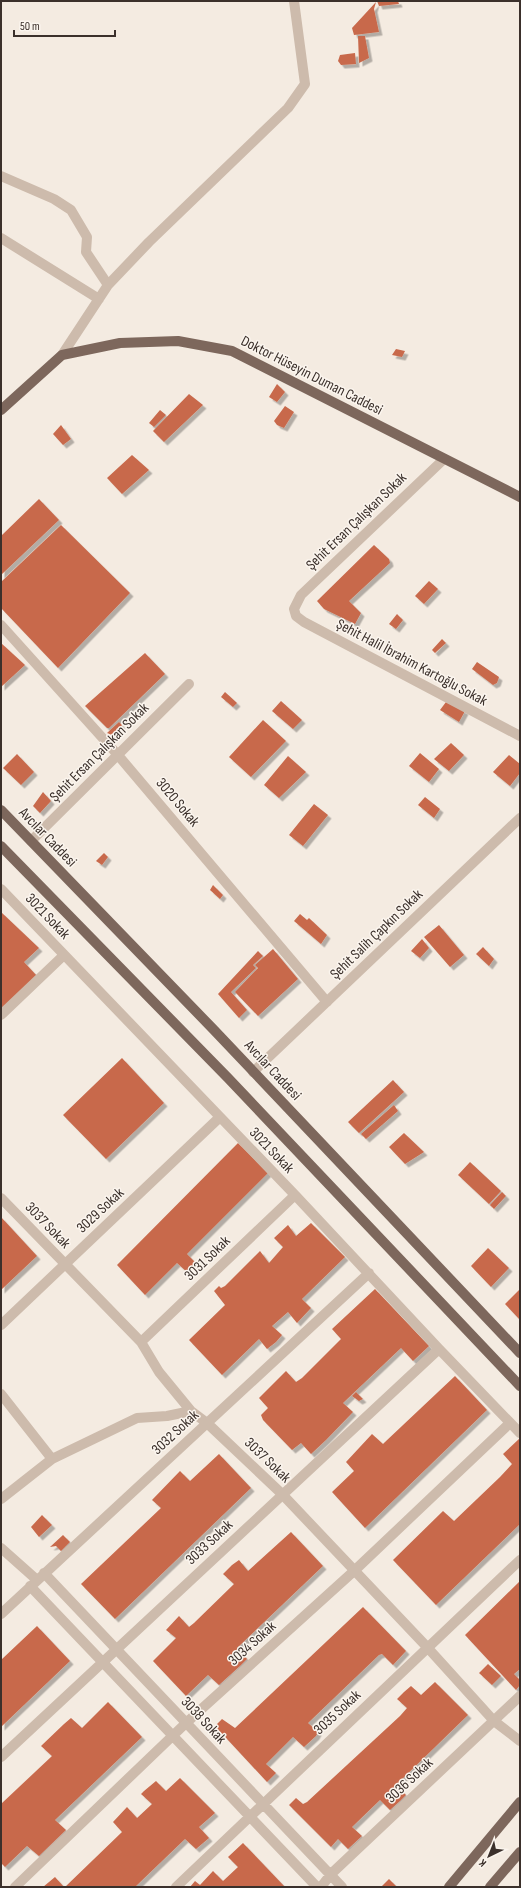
<svg xmlns="http://www.w3.org/2000/svg" width="521" height="1888" font-family="'Sofia Sans Condensed',sans-serif">
	<defs>
		<filter id="shadow"><feDropShadow dx="3.5" dy="3.5" stdDeviation="0" flood-color="#0004"/></filter>
	</defs>
	<rect width="100%" height="100%" fill="#f4ebe1"/>
	<path fill="#c8694b" filter="url(#shadow)" d="M377 1H398L399 4 379 6Z
		M376 2 374 9 379 32 354 35 352 28Z
		M358 36H365L369 58 359 63Z
		M355 53 356 64 341 65 338 61 340 55Z
		M396 349 405 351 402 357 392 355Z
		M277 384 285 392 277 402 269 397Z
		M189 394 203 405 164 442 153 431Z
		M285 406 294 412 284 428 277 425 274 421Z
		M160 410 166 415 154 427 149 423Z
		M61 425 71 439 63 445 53 434Z
		M132 455 149 470 122 494 107 478Z
		M39 499 59 520 1 575V536Z
		M61 525 130 593 58 668 1 608V582Z
		M374 545 389 559 390 563 349 601 361 613 355 624 324 609 317 601Z
		M429 581 438 589 424 604 415 596Z
		M397 614 403 620 396 629 389 624Z
		M442 639 446 643 435 653 432 650Z
		M1 643 25 665 1 687Z
		M145 653 165 674 109 728H107L85 706Z
		M477 662 499 677 497 683 493 685 472 669Z
		M225 692 237 703 233 707 221 697Z
		M281 701 302 720 293 729 272 711Z
		M446 702 465 711 459 722 440 710Z
		M263 720 286 741 251 777 229 757Z
		M119 722 122 725 114 736 107 733Z
		M451 743 464 755 449 771 434 759Z
		M420 753 439 769 429 782 409 766Z
		M17 754 34 772 21 785 3 768Z
		M509 755 520 764V773L510 786 493 772Z
		M288 756 306 772 279 798 264 785Z
		M43 792 51 801 40 813 33 806Z
		M425 797 440 809 434 818 418 805Z
		M314 804 328 815 303 846 289 835Z
		M104 853 108 857 102 865 96 861Z
		M213 885 223 895 220 899 210 890Z
		M1 912 39 948 24 962 37 976 1 1011Z
		M300 914 307 920 309 918 327 935 321 944 294 921Z
		M439 925 464 955 450 967 424 937Z
		M422 939 429 948 420 958 411 951Z
		M483 947 494 959 489 966 476 954Z
		M273 949 298 979 258 1016 235 992 258 968 255 965Z
		M258 951 263 956 253 965 256 968 231 992 247 1010 239 1018 218 994Z
		M122 1058 164 1103 106 1159 63 1115Z
		M393 1080 404 1092 359 1133 348 1122Z
		M394 1105 398 1111 366 1139 361 1134Z
		M404 1133 424 1152 405 1164 389 1147Z
		M238 1143 268 1173 187 1254 196 1263 188 1273 177 1263 145 1295 117 1265Z
		M470 1162 501 1191 489 1204 458 1175Z
		M502 1192 506 1196 494 1209 490 1205Z
		M1 1217 37 1256 1 1290Z
		M311 1223 345 1257 302 1299 311 1308 297 1323 288 1312 272 1326 282 1335 276 1342 267 1349 259 1339 222 1375 189 1340 225 1305 214 1291 219 1286 221 1288 225 1286 260 1251 269 1263 283 1247 274 1238 288 1225 296 1236Z
		M488 1248 509 1268 491 1287 471 1266Z
		M375 1289 429 1346 413 1361 401 1348 343 1403 353 1412 326 1440 311 1454 301 1443 292 1450 263 1420 261 1415 268 1408 259 1398 286 1371 296 1382 302 1378 341 1339 332 1329Z
		M520 1289V1320L505 1304Z
		M455 1376 487 1410 365 1528 332 1492 354 1471 346 1462 372 1434 383 1444 385 1442Z
		M356 1392 363 1399 359 1401 352 1396Z
		M520 1438V1524L436 1605 393 1560 443 1511 454 1521 500 1477 512 1464 503 1454Z
		M219 1454 251 1488 115 1619 81 1584 161 1508 152 1500 180 1471 190 1481Z
		M42 1515 52 1525 39 1537 31 1527Z
		M291 1532 323 1566 237 1648 247 1659 240 1666 219 1685 208 1675 186 1696 153 1661 176 1638 166 1630 179 1616 189 1627 194 1623 234 1584 223 1574 232 1565 239 1560 248 1571Z
		M63 1535 70 1542 61 1551 56 1546 50 1547Z
		M520 1581V1669L514 1674 520 1680V1685L516 1690 465 1635Z
		M363 1607 406 1651 393 1665 382 1654 379 1655 308 1723 318 1732 316 1736 304 1747 293 1737 266 1764 276 1773 267 1782 215 1726 222 1719 235 1728Z
		M37 1626 70 1661 1 1727V1660Z
		M488 1664 501 1676 492 1685 479 1673Z
		M435 1682 468 1715 396 1785 406 1795 400 1801 390 1810 380 1800 352 1827 362 1836 348 1849 338 1839 331 1847 289 1805 296 1798 303 1804 307 1802 400 1716 407 1708 397 1699 404 1692 411 1686 421 1695Z
		M108 1702 142 1737 55 1820 66 1830 39 1856 27 1846 5 1867 1 1863V1804L52 1756 41 1746 64 1724 71 1718 82 1728Z
		M180 1778 215 1813 199 1827 209 1838 196 1849 185 1839 135 1887H65L122 1832 113 1822 127 1807 137 1818 152 1804 141 1794 144 1791 156 1781 166 1791Z
		M243 1843 285 1887H190L195 1881 200 1885 213 1871 223 1881 238 1867 228 1857Z
		M55 1877 64 1887H43Z
		M389 1879 397 1887H381Z"/>
	<g fill="none" stroke-linecap="round" stroke-linejoin="round">
		<path stroke="#cdbbac" stroke-width="10" d="M1 176 54 199 71 210 87 237 86 252 108 285
			M1 238 99 299
			M62 355 108 285 149 242 288 108 305 84 294 1
			M444 459 301 595 294 609 296 616 304 622 520 736
			M1 625 117 754 327 1002
			M31 841 189 684
			M1 889 295 1195 439 1349 520 1433
			M1 1015 64 955
			M253 1072 520 818
			M1 1198 141 1342 159 1372 191 1411 207 1423 282 1494 427 1647 494 1721 520 1741
			M1 1325 220 1117
			M141 1342 295 1195
			M1 1394 52 1459
			M1 1499 52 1459 137 1418 167 1416 191 1411
			M1 1548 37 1580
			M44 1573 342 1887
			M30 1586 317 1887
			M1 1614 369 1273
			M1 1757 439 1349
			M15 1887 186 1723 354 1571 510 1423
			M176 1887 520 1560
			M321 1887 331 1874 520 1696"/>
		<path stroke="#7d675c" stroke-width="10" d="M1 410 62 355 120 343 178 341 232 351 520 497
			M1 810 214 1030 520 1353
			M1 846 228 1078 520 1386
			M449 1887 520 1802
			M490 1887 520 1852"/>
	</g>
	<g text-anchor="middle" stroke-width="3" stroke-linejoin="round" paint-order="stroke">
		<g font-size="15" fill="#3b302b" stroke="#fbf5ee">
			<text transform="translate(312 375) rotate(27)" y="5">Doktor Hüseyin Duman Caddesi</text>
			<text transform="translate(356 521) rotate(-44)" y="5">Şehit Ersan Çalışkan Sokak</text>
			<text transform="translate(412 662) rotate(28)" y="5">Şehit Halil İbrahim Kartoğlu Sokak</text>
			<text transform="translate(99 752) rotate(-45)" y="5">Şehit Ersan Çalışkan Sokak</text>
			<text transform="translate(178 802) rotate(50)" y="5">3020 Sokak</text>
			<text transform="translate(48 837) rotate(46)" y="5">Avcılar Caddesi</text>
			<text transform="translate(48 916) rotate(46)" y="5">3021 Sokak</text>
			<text transform="translate(376 934) rotate(-44)" y="5">Şehit Salih Çapkın Sokak</text>
			<text transform="translate(273 1070) rotate(47)" y="5">Avcılar Caddesi</text>
			<text transform="translate(272 1150) rotate(46)" y="5">3021 Sokak</text>
			<text transform="translate(100 1210) rotate(-43)" y="5">3029 Sokak</text>
			<text transform="translate(48 1225) rotate(46)" y="5">3037 Sokak</text>
			<text transform="translate(207 1258) rotate(-44)" y="5">3031 Sokak</text>
			<text transform="translate(175 1432) rotate(-43)" y="5">3032 Sokak</text>
			<text transform="translate(268 1460) rotate(44)" y="5">3037 Sokak</text>
			<text transform="translate(209 1542) rotate(-43)" y="5">3033 Sokak</text>
			<text transform="translate(252 1643) rotate(-42)" y="5">3034 Sokak</text>
			<text transform="translate(337 1712) rotate(-43)" y="5">3035 Sokak</text>
			<text transform="translate(204 1720) rotate(47)" y="5">3038 Sokak</text>
			<text transform="translate(409 1780) rotate(-43)" y="5">3036 Sokak</text>
		</g>
	</g>
	<rect width="521" height="1888" fill="none" stroke="#3b302b" stroke-width="4"/>
	<g transform="translate(489 1856) rotate(223)" stroke="#fbf5ee" stroke-width="3" paint-order="stroke">
	<path d="M0-3L7 15L0 10L-7 15Z" fill="#3b302b"/>
	<text y="-6" font-size="11" font-weight="bold" text-anchor="middle" fill="#3b302b">K</text>
	</g>
	<path d="M14 30v6h101v-6" fill="none" stroke="#3b302b" stroke-width="2"/>
	<text x="20" y="30" font-size="12" fill="#3b302b" stroke="#fbf5ee" stroke-width="3" paint-order="stroke">50 m</text>
</svg>
